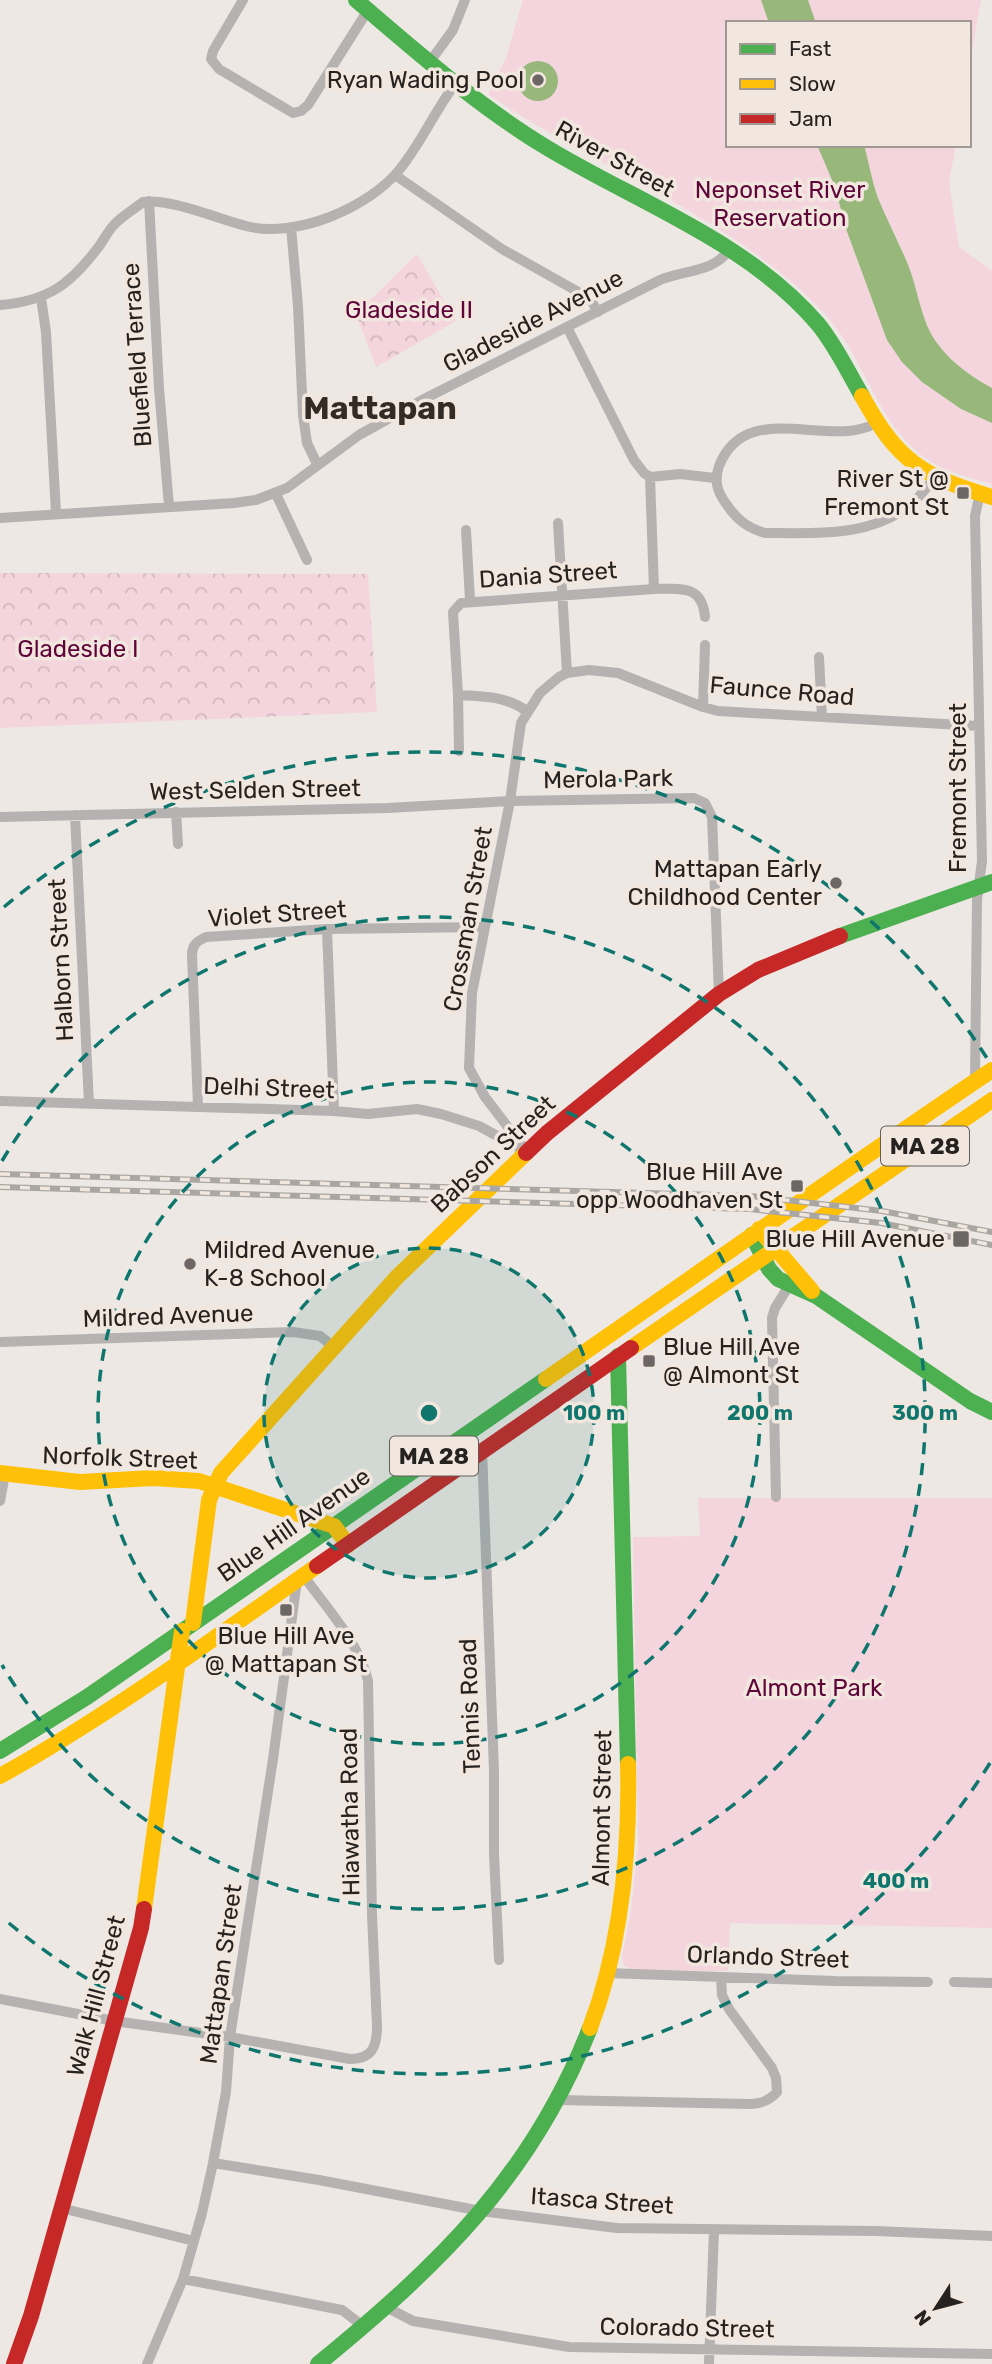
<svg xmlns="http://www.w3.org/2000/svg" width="992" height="2364" font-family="Rubik,sans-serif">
	<defs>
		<pattern id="forest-crowns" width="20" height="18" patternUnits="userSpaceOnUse" patternTransform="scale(1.75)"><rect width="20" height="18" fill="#f4d5de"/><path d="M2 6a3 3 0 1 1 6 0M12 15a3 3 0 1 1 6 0" fill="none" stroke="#d1b7be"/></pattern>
	</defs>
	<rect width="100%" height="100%" fill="#ede8e3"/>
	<path fill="url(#forest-crowns)" d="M417 254 456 321 376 367 356 314Z
		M0 573 368 574 377 712 0 728Z"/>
	<path fill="#f4d5de" d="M523 0H761L769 23H728V145H817L835 187 846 229 887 340 922 382 961 409 992 423V484C970 478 947 472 928 460 886 432 872 384 847 344 835 324 819 306 802 291 710 208 589 164 488 94L506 58Z
		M808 0H981L969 68V23H816Z
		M864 145H956L949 182 959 247 992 271V388C973 378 954 364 941 348 922 326 919 294 909 267 901 243 887 221 878 198 872 181 868 163 864 145Z
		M698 1498H992V1928L730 1923 728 1971 635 1970 624 1966 622 1956 631 1911 638 1846 633 1537 700 1536Z"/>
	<path fill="#97b87a" d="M761 0H808L816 23H769Z
		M518 81a20 20 0 1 1 40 0a20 20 0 1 1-40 0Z
		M817 145H864C869 163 872 181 878 198 887 220 898 241 907 262 915 281 918 301 925 320 935 350 964 373 992 388V423L961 409 922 382 902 362 887 340 846 229 835 187Z"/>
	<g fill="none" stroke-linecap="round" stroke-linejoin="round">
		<path stroke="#b5b2b1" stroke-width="10" d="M243 0 213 51 211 59 219 69 293 113 301 111 308 105 368 10
			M429 63 453 30 465 0
			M395 175 502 249 582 294 592 302 598 312
			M149 201 159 388 169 506
			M291 227 298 306 303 415 307 443 317 464
			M41 298 46 332 56 513
			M0 305C49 301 71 284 100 245 104 239 108 232 112 227 120 217 133 210 143 202 170 198 218 219 246 226 295 239 369 208 400 169 421 143 435 111 455 84
			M567 327 634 460 644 473 650 477 680 474 715 478
			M876 423C829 450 746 397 719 466 714 481 717 492 727 505 737 520 748 528 765 533 828 533 896 539 934 477
			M650 477 654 589
			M276 494 307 560
			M0 518 234 503 256 500 287 488 359 435 426 398 660 280C683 270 714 272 728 251
			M558 523 567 673
			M466 530 470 600
			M819 657 822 717
			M458 695 459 751
			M703 707 705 645
			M527 711C505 696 484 696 458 695L453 612 461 603 654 589C680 589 702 584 705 617
			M176 812 178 844
			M75 815 89 1104
			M0 817 388 808 510 801 694 798 705 803 712 817 719 994
			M327 929 334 1111
			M975 1082 977 900 982 861 975 516 980 493
			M0 1101 334 1111 368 1114 417 1109 441 1114 479 1126 521 1149
			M198 1106 192 955C192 945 197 941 206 937L327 929 484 927
			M527 1152 485 1097 469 1068 472 993 510 801 521 723 540 693 559 677 567 673 589 670 618 673 703 707 718 711 978 726
			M0 1342 293 1332 320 1336 334 1347
			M482 1450 494 1771V1854L499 1960
			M776 1497 772 1318 775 1308 792 1281
			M0 1501 5 1474
			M607 1973 836 1981 928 1982
			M954 1982 992 1983
			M0 1999 114 2021 230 2037 350 2059C372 2059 377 2047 377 2026L372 1915 368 1681C361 1645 325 1606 303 1575
			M558 2100 750 2104C762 2103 769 2101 777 2092L776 2078 772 2068 729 2009 722 1995 721 1977
			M213 2163 319 2180 481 2211 617 2228 876 2231 992 2236
			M61 2208 194 2241
			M183 2279 342 2310 363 2326
			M386 2307 413 2321 569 2347 992 2354
			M147 2364 183 2279 202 2213 213 2163 226 2092 230 2037 273 1759 297 1580
			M709 2364 714 2230"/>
		<path stroke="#4caf50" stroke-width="16" d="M356 0C418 53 479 107 549 149 639 203 748 242 818 324 836 346 848 372 862 396
			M840 936 992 882
			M752 1235 769 1269 778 1279 816 1296 970 1401 992 1412
			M618 1356 628 1764
			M0 1751 87 1697 546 1379
			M318 2364C439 2265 532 2176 590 2028"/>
		<path stroke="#ffc107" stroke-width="16" d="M862 396C898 462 922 476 992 497
			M759 1229 812 1291
			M631 1348 992 1100
			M546 1379C695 1276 842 1171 992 1070
			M0 1473 80 1482 153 1478 199 1481 334 1526 348 1545
			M193 1623 209 1500 221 1473 397 1277 526 1153
			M0 1776C111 1714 213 1639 317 1566
			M144 1909 182 1631
			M590 2028C622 1944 630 1853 628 1764"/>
		<path stroke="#c62828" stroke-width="16" d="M526 1153 547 1133 719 994 758 970 840 936
			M317 1566 631 1348
			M14 2364 31 2316 141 1928 144 1909"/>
		<g stroke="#aaa7a3" stroke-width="6">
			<path id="rail" d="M0 1174 751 1196 882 1211 992 1232
				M0 1187 749 1209 881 1223 992 1245"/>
		</g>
		<use href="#rail" stroke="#f1e7df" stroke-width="3.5" stroke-dasharray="10" stroke-linecap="butt"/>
	</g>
	<circle cx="429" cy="1413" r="165" fill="#0f766e" fill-opacity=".12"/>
	<g fill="none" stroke="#0f766e" stroke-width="3.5" stroke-dasharray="12 9">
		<circle cx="429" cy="1413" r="165"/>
		<circle cx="429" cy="1413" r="331"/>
		<path d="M2 1161A496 496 0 1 1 2 1665"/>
		<path d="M990 1763A661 661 0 0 1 4 1919M4 907A661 661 0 0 1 990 1063"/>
	</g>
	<g fill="#6c6764" stroke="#f1e7df" stroke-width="2.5">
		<circle cx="538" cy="80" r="7"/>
		<rect x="956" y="486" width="14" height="14" rx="3.5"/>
		<circle cx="836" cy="883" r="7"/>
		<rect x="790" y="1179" width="14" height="14" rx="3.5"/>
		<rect x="952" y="1230" width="18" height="18" rx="3.5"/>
		<circle cx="190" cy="1264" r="7"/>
		<rect x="642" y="1354" width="14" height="14" rx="3.5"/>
		<rect x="279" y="1603" width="14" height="14" rx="3.5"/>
	</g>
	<g text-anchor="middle" stroke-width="7" stroke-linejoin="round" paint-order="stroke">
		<g fill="#f1e7df" stroke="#635d59" stroke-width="2">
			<rect x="881" y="1126.5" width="88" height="39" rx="5"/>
			<rect x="390" y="1436.5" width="88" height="39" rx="5"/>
		</g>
		<g font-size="23" font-weight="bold" fill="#26221f">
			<text x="925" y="1154">MA 28</text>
			<text x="434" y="1464">MA 28</text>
		</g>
		<g font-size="24" fill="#26221f" stroke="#f1e7df" text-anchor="end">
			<text x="524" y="88">Ryan Wading Pool</text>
			<text x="949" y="487">River St @<tspan x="949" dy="28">Fremont St</tspan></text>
			<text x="822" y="877">Mattapan Early<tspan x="822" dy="28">Childhood Center</tspan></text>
			<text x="783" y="1180">Blue Hill Ave<tspan x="783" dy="28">opp Woodhaven St</tspan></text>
			<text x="945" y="1247">Blue Hill Avenue</text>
			<text x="204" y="1258" text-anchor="start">Mildred Avenue<tspan x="204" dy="28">K-8 School</tspan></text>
			<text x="663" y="1355" text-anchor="start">Blue Hill Ave<tspan x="663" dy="28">@ Almont St</tspan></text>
			<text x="286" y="1644" text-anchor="middle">Blue Hill Ave<tspan x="286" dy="28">@ Mattapan St</tspan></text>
		</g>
		<g font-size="24" fill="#26221f" stroke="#f1e7df">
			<text transform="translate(615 159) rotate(29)" y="8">River Street</text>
			<text transform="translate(533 321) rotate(-27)" y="8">Gladeside Avenue</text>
			<text transform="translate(137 355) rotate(-94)" y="8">Bluefield Terrace</text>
			<text transform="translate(548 575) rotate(-4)" y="8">Dania Street</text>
			<text transform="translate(782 691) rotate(5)" y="8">Faunce Road</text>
			<text transform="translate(608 779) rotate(-1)" y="8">Merola Park</text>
			<text transform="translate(958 788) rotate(-90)" y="8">Fremont Street</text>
			<text transform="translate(255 790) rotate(-1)" y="8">West Selden Street</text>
			<text transform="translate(277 914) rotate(-4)" y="8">Violet Street</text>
			<text transform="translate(468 919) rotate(-80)" y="8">Crossman Street</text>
			<text transform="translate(61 960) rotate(-93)" y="8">Halborn Street</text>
			<text transform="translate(269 1088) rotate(2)" y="8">Delhi Street</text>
			<text transform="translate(493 1154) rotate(-43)" y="8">Babson Street</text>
			<text transform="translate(168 1316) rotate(-2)" y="8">Mildred Avenue</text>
			<text transform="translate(120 1458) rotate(2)" y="8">Norfolk Street</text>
			<text transform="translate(294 1525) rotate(-35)" y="8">Blue Hill Avenue</text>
			<text transform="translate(470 1706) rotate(-92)" y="8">Tennis Road</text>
			<text transform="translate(602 1808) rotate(-89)" y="8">Almont Street</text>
			<text transform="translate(350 1812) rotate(-91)" y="8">Hiawatha Road</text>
			<text transform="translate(768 1957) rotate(2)" y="8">Orlando Street</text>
			<text transform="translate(221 1974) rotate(-82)" y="8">Mattapan Street</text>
			<text transform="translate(96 1996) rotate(-75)" y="8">Walk Hill Street</text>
			<text transform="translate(602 2201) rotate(4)" y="8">Itasca Street</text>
			<text transform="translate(687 2328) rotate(1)" y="8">Colorado Street</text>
		</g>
		<g font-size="24" fill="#5f0438" stroke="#f1e7df">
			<text x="780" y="198">Neponset River<tspan x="780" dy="28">Reservation</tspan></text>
			<text x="409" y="318">Gladeside II</text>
			<text x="78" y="657">Gladeside I</text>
			<text x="814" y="1696">Almont Park</text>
		</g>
		<g font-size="32" font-weight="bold" fill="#332c26" stroke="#f1e7df">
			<text x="380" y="419">Mattapan</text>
		</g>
	</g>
	<circle cx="429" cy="1413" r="10" fill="#0f766e" stroke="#f1e7df" stroke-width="3.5"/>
	<g font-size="21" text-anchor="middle" font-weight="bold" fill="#0f766e" stroke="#f1e7df" stroke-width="7" stroke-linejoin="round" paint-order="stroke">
		<text x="594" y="1420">100 m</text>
		<text x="760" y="1420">200 m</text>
		<text x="925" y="1420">300 m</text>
		<text x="896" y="1888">400 m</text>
	</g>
	<rect x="726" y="21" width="245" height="126" fill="#f1e7df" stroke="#a09892" stroke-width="2"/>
	<rect x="740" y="44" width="35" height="10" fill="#4caf50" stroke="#a09892" stroke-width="2"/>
	<text x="789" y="56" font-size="21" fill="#26221f">Fast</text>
	<rect x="740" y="79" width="35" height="10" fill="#ffc107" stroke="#a09892" stroke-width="2"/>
	<text x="789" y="91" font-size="21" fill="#26221f">Slow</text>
	<rect x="740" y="114" width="35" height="10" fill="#c62828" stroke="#a09892" stroke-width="2"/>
	<text x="789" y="126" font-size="21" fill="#26221f">Jam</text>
	<g transform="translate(936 2308) rotate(234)" stroke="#f1e7df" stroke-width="5" paint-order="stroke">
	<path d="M0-5L12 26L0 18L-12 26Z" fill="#26221f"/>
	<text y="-10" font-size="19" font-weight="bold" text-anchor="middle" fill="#26221f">N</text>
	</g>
</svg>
